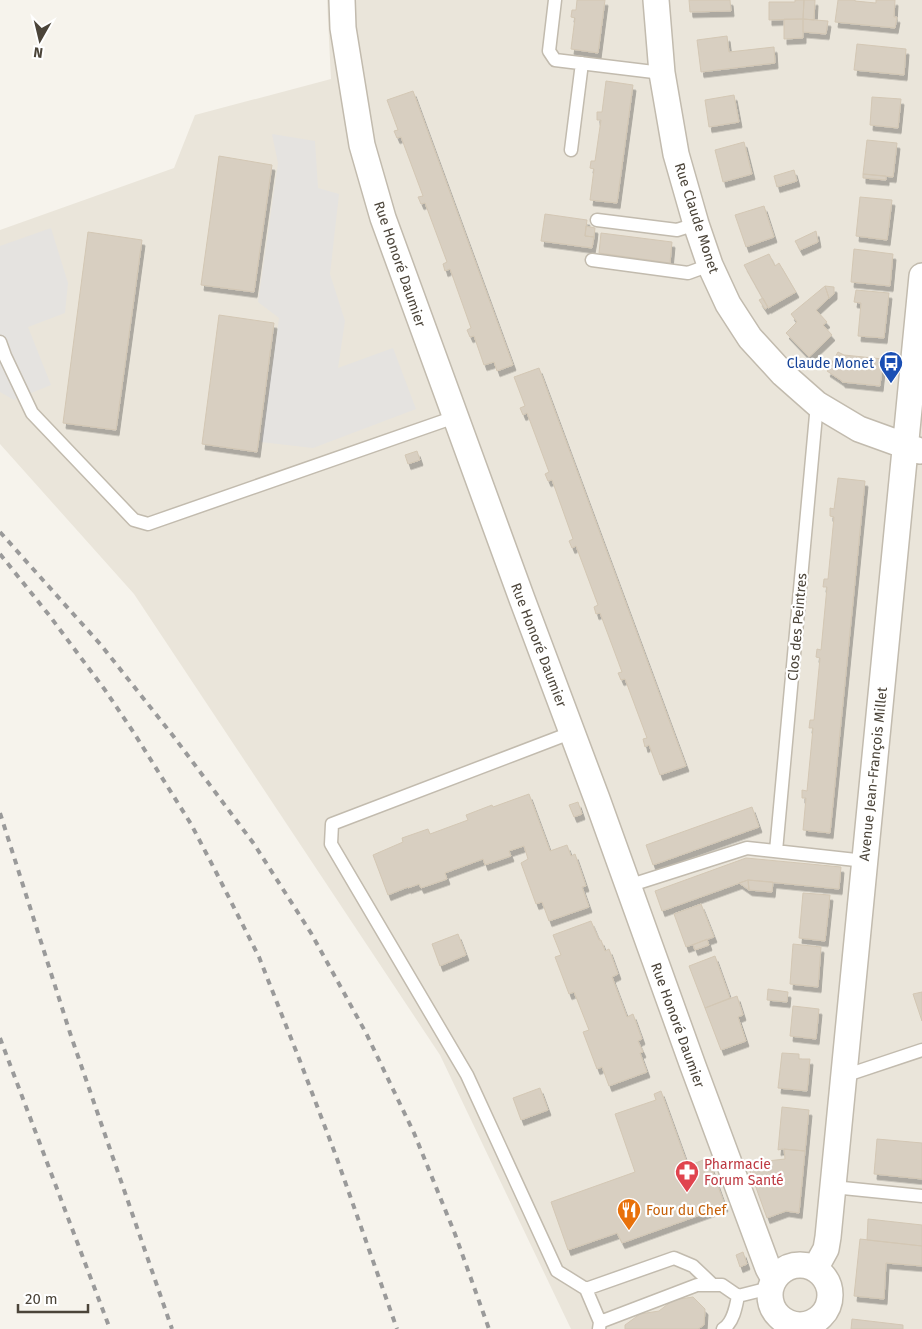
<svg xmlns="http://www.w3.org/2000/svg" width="922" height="1329" font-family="'Fira Sans',sans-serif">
	<defs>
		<filter id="shadow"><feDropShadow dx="3" dy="5.5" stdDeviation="0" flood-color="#0004"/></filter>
	</defs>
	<rect width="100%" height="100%" fill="#f6f3ec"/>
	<path fill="#eae5da" d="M327 0H922V1329H571L440 1055 134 594 0 444V230L174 168 195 115 331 79Z"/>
	<path fill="#e5e3e0" d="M272 134 315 141 318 188 339 194 330 274 345 321 338 368 393 348 416 409 313 448 261 442 279 318 258 302 278 163Z
		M51 228 68 283 65 313 28 327 51 385 14 400 0 392V246Z"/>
	<path fill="#d8cfc1" stroke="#d3c7b4" filter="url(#shadow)" d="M577 0H605L598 53 571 49 575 18 571 17 572 10H576Z
		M689 0H730L731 11 690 12Z
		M795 0H804L803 19 769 20V2H795Z
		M804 0H815L814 20 803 19Z
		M838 0H855V1L876 3V0H895L894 17H897L895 28 835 22Z
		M784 19H803V38L784 39Z
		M803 19 828 21 826 34 803 32Z
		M727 36 729 52 774 47 775 63 701 72 697 40Z
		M857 44 906 49 904 75 854 70Z
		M606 81 633 85 617 203 590 200 594 169 590 168 591 161H595L601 120H597V112H602Z
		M413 91 513 365 497 371 494 362 484 365 474 336 470 337 467 330 471 328 450 269 445 271 443 264 447 262 425 203 421 204 418 197 423 196 401 137 397 138 394 131 398 130 387 100Z
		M734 95 739 122 709 127 705 100Z
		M872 97 901 99 898 128 870 125Z
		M867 140 897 143 893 177 863 174Z
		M744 142 752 174 723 182 715 150Z
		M219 156 272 165 254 292 201 285Z
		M794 170 797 181 777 187 774 176Z
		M863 174 886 176V180L863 178Z
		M860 197 892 200 887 240 856 236Z
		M764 206 774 237 746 247 735 215Z
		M545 214 587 220 585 236 594 237 592 248 541 241Z
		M586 226 595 228 594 237 585 236Z
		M816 231 818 242 800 250 795 241Z
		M88 232 142 240 116 430 63 423Z
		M601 233 672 242 670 263 599 253Z
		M854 249 893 254 890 286 851 282Z
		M769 254 775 266 779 263 796 292 768 308 744 265Z
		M825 286 829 298 816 310 827 322 823 325 832 335 809 357 786 333 797 322 791 314Z
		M825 286 834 287V294L829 298Z
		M856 290 889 293 884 338 858 336 861 303 854 302Z
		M763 298 768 307 765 309 759 300Z
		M219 315 274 323 257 452 202 444Z
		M838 352 844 355 883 359 880 386 842 382V381L827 371Z
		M539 368 686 766 660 775 649 745 645 747 643 739 647 738 625 679 621 680 618 673 622 672 600 613 596 614 594 607 598 605 576 546 572 548 569 541 573 539 552 480 548 481 545 474 549 472 527 413 523 415 520 408 525 406 514 377Z
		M417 451 420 460 408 464 405 455Z
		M838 478 865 481 830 833 803 830 806 798H802V790L807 791 813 728H809L810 720H814L820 658 816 657 817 649 821 650 827 587H823L824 579H828L834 517 830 516V508L834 509Z
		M529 794 550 851 567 845 571 856 575 854 586 886 582 887 589 907 549 921 542 902 536 904 521 863 528 859 524 846 509 851 511 856 485 865 483 859 445 873 447 879 421 888 419 884 408 888V887L388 895 373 855 403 842 402 838 428 829 430 834 468 820 466 815 492 805 493 807Z
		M578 802 582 814 574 817 569 805Z
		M752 807 759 827 653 865 646 845Z
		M746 858 841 867 839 889 748 880 662 911 655 891Z
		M748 880 749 890 739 883Z
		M748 880 773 882 772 892 749 890Z
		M803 893 830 895 825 941 799 938Z
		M701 904 714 937 686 947 674 914Z
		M591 921 599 940H601L605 951 609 949 618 974 612 977 627 1017 633 1014 642 1039 638 1041 643 1052 640 1053 647 1072 609 1086 602 1067 597 1069 583 1032 589 1030 574 992 569 994 555 957 561 955 553 935Z
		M458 934 466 955 440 966 432 944Z
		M707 939 709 945 695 950 693 945Z
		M793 944 821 947 818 987 790 984Z
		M715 956 730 998 705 1008 689 966Z
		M768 989 788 992 787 1002 767 1000Z
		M922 992V1021L913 994Z
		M737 996 743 1015 738 1017 746 1041 721 1050 705 1008Z
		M793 1006 819 1009 816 1039 790 1036Z
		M782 1053 799 1054V1059H810L807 1091 778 1088Z
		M540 1088 548 1110 521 1120 513 1098Z
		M661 1091 688 1166 708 1158 725 1206 622 1243 617 1233 568 1250 551 1202 635 1172 615 1114 656 1100 654 1094Z
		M782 1107 809 1110 805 1151 782 1149 778 1150Z
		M877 1139 922 1143V1179L874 1174Z
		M784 1149 805 1151 799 1213 786 1211 767 1218 749 1168 767 1161 785 1159Z
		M868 1219 922 1225V1246L867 1240Z
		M860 1239 922 1246V1266L886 1263 884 1299 854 1296Z
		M743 1252 747 1264 740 1267 736 1255Z
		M693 1297 705 1309 704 1325 698 1329H625V1325L640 1314 659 1311 673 1300Z
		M852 1319 903 1325V1329H851Z"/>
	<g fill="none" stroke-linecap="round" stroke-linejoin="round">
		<g stroke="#c2bbae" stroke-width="15">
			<path id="service" d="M555 0 549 51 555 60 662 73
				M571 150 582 63
				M597 220 677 230 696 224
				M592 260 688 273 710 265
				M0 342 5 356 32 413 134 520 148 524 455 417
				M573 732 332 824 331 844 467 1075 557 1271 586 1289
				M776 851 817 404
				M628 886 747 848 865 861
				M844 1076 922 1050
				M833 1187 922 1196
				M600 1322 586 1289 674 1258 693 1266 713 1285
				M599 1329 600 1322 697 1285H722L738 1296 770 1288
				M723 1329C733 1323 736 1307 738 1296"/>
		</g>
		<g stroke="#c2bbae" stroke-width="28">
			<path id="minor" d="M342 0 343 28 362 145 383 218 522 599 597 799 693 1066 768 1268 774 1279
				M656 0 662 73 676 154 696 224 710 265 728 304 750 338 783 374 817 404 859 429 920 451
				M770 1295a30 30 0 1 1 60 0a30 30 0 1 1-60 0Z
				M815 1269 826 1249 828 1237 922 276"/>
		</g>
		<use href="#service" stroke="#fff" stroke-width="12"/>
		<use href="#minor" stroke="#fff" stroke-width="25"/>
		<path stroke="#9a9a9a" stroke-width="4" stroke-dasharray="6 6" stroke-linecap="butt" d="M0 532 101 645 174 737 254 844 311 933 366 1033 414 1133 455 1234 489 1329
			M0 554 49 615 105 690 134 733 191 824 216 872 259 957 300 1061 336 1156 397 1329
			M0 813 71 1036 172 1329
			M0 1038 110 1329"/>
	</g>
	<defs>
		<g id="bus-pin" transform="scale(1.25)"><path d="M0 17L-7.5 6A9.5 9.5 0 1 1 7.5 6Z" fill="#1a4fb4" stroke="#fff"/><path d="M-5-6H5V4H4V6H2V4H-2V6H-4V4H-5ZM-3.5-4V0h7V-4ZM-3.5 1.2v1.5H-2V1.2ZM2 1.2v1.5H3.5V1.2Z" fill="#fff"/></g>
		<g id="pharmacy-pin" transform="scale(1.25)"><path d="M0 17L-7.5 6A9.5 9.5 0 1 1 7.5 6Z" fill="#e0444e" stroke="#fff"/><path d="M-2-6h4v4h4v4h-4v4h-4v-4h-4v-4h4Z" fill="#fff"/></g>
		<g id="restaurant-pin" transform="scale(1.25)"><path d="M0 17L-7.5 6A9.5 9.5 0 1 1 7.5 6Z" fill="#e8710a" stroke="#fff"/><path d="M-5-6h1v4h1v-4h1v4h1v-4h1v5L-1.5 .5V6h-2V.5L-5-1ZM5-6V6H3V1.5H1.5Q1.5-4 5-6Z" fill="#fff"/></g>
	</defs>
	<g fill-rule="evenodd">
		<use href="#bus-pin" x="891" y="363"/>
		<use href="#pharmacy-pin" x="687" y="1172"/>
		<use href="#restaurant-pin" x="629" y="1210"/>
	</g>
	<g text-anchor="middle" stroke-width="4.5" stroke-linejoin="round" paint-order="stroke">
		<g font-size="14" fill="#4b4439" stroke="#fff">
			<text transform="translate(697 218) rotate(72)" y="5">Rue Claude Monet</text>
			<text transform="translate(400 264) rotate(71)" y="5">Rue Honoré Daumier</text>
			<text transform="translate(797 627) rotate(-85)" y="5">Clos des Peintres</text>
			<text transform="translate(539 645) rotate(69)" y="5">Rue Honoré Daumier</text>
			<text transform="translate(873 774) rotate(-84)" y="5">Avenue Jean-François Millet</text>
			<text transform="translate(678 1025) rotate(70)" y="5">Rue Honoré Daumier</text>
		</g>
		<g font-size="14" fill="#164399" stroke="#fff" text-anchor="end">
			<text x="874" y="368">Claude Monet</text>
		</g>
		<g font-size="14" fill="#be3a42" stroke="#fff" text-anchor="start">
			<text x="704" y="1169">Pharmacie<tspan x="704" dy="16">Forum Santé</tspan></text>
		</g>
		<g font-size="14" fill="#c56008" stroke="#fff" text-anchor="start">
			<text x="646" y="1215">Four du Chef</text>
		</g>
	</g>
	<g transform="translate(40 40) rotate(188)" stroke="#ffffff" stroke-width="4" paint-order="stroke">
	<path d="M0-4L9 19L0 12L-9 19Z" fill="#4b4439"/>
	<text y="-8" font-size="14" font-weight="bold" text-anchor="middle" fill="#4b4439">N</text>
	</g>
	<path d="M18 1304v8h70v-8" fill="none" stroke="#4b4439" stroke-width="2.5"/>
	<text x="25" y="1304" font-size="15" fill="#4b4439" stroke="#ffffff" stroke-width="4" paint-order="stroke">20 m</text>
</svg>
